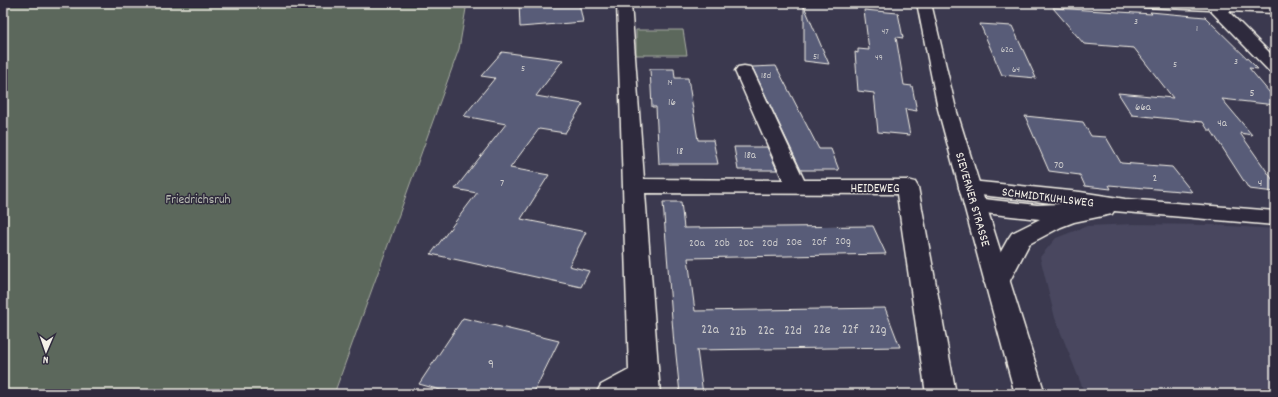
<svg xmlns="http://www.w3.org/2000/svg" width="1278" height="397" font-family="Dekko,sans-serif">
	<rect width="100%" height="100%" fill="#3b394f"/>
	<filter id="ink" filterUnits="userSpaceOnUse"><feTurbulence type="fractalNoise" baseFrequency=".025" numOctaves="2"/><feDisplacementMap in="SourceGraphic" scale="8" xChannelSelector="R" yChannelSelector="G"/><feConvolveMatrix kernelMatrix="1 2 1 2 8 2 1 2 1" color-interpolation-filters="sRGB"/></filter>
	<g filter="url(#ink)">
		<path fill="#48475e" d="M1133 224 1213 225 1275 229V394H1085L1055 318 1040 257 1056 238 1087 226Z"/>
		<path fill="#5b675c" stroke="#a8aca2" d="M3 3H467L459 49 334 394H3Z
			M636 30H683L687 55H636Z"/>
		<path fill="#585c78" stroke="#f4f1e8" d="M519 3H579L583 22 520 27Z
			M804 6 829 64 804 61Z
			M1053 8 1152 14 1150 12 1205 17 1258 69 1249 68 1275 99V105L1222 99 1252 135 1240 133 1275 183V192L1249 189 1211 130H1208L1203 122 1132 115 1118 93 1173 98 1134 48 1084 44Z
			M864 10 898 13 903 38 896 37 904 85 912 86 917 111 905 109 910 135 878 132 874 93 858 91 855 52 858 53V49L869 50Z
			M980 24 1012 26 1036 78 1002 75Z
			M502 52 563 60 536 96 583 104 565 133 539 129 510 168 549 175 521 219 586 232 569 266 589 271 581 287 431 254 477 193 455 189 506 124 464 116 495 78 481 76Z
			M776 66 819 149H831L839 170H801L752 67Z
			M650 69H674L675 78H688L698 140H713L718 164H659L656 107H652Z
			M1025 116 1083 122 1091 136 1106 137 1121 163 1172 167 1192 192 1109 185 1111 189 1085 186 1080 175 1049 171Z
			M734 147H767L777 170H738Z
			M663 202H681L684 228 873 226 886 254 688 258 695 311 885 308 900 347 697 350 703 394H680L675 345H674Z
			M463 318 559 341 533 394H455L419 384Z"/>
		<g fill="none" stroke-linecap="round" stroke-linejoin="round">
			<g stroke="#f4f1e8" stroke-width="3">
				<path id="minor" d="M617 3H631L644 179 783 180 735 71 738 67 744 66 750 67 753 71 804 180H907L915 182 918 187 956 394H926L897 194 645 193 660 394H596L601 385 629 370Z
					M1136 3H1239L1275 5V13L1228 11 1275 58V72L1269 71 1210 10 1143 7 1138 6Z
					M970 181 1080 192 1125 199 1275 211V225L1114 211 1112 214 1074 222 1061 227 1029 244 1006 288 997 291 988 288 984 282 1008 239 1012 233 1040 219 975 212 967 210 964 205 967 200 975 198 1037 205 1061 204 962 193 959 188 962 183Z"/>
			</g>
			<g stroke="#f4f1e8" stroke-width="3">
				<path id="major" d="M917 3H931L956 109 1045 394H1015L938 109Z"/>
			</g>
			<use href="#minor" fill="#2f2a3d" fill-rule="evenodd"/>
			<use href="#major" fill="#2f2a3d" fill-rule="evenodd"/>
		</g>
	</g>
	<g text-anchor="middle" stroke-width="3" stroke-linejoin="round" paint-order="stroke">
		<g font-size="9" fill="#cdcccc">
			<text x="1136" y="24">3</text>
			<text x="1197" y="31">1</text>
			<text x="885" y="34">47</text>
			<text x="1007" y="52">62a</text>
			<text x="816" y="59">51</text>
			<text x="879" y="60">49</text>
			<text x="1236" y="64">3</text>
			<text x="1175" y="67">5</text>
			<text x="523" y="71">5</text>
			<text x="1016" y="72">64</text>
			<text x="766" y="78">18d</text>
			<text x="670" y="85">14</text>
		</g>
		<g font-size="11" fill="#cdcccc">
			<text x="1252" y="96">5</text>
			<text x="672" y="105">16</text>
			<text x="1143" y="110">66a</text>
			<text x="1222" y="126">4a</text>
			<text x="680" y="154">18</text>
			<text x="750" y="158">18a</text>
			<text x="1059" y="168">70</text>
			<text x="1155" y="181">2</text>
			<text x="502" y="186">7</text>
			<text x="1260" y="186">4</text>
			<text x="843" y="244">20g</text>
			<text x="794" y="245">20e</text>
			<text x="819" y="245">20f</text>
			<text x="697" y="246">20a</text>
			<text x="722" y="246">20b</text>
			<text x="746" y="246">20c</text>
			<text x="770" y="246">20d</text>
		</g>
		<g font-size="13" fill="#f4f1e8" stroke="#2f2a3d">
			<text x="875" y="192">HEIDEWEG</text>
			<text transform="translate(1048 196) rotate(7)" y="5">SCHMIDTKUHLSWEG</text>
			<text transform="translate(974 199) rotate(74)" y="5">SIEVERNER STRASSE</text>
		</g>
		<g font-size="13" fill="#b7bab0" stroke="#2f2a3d">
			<text x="198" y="203">Friedrichsruh</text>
		</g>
		<g font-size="13" fill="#cdcccc">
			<text x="710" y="333">22a</text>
			<text x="822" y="333">22e</text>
			<text x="850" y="333">22f</text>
			<text x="878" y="333">22g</text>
			<text x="766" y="334">22c</text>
			<text x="793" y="334">22d</text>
			<text x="738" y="335">22b</text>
			<text x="491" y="368">9</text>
		</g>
	</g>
	<rect width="1278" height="397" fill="none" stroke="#2f2a3d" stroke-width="16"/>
	<rect x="8" y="8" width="1262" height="381" fill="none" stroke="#f4f1e8" stroke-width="1.5" filter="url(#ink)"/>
	<g transform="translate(46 351) rotate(182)" stroke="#2f2a3d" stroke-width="3" paint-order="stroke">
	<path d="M0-3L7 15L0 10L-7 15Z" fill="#f4f1e8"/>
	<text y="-6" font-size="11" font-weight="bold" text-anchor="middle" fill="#f4f1e8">N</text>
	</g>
</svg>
